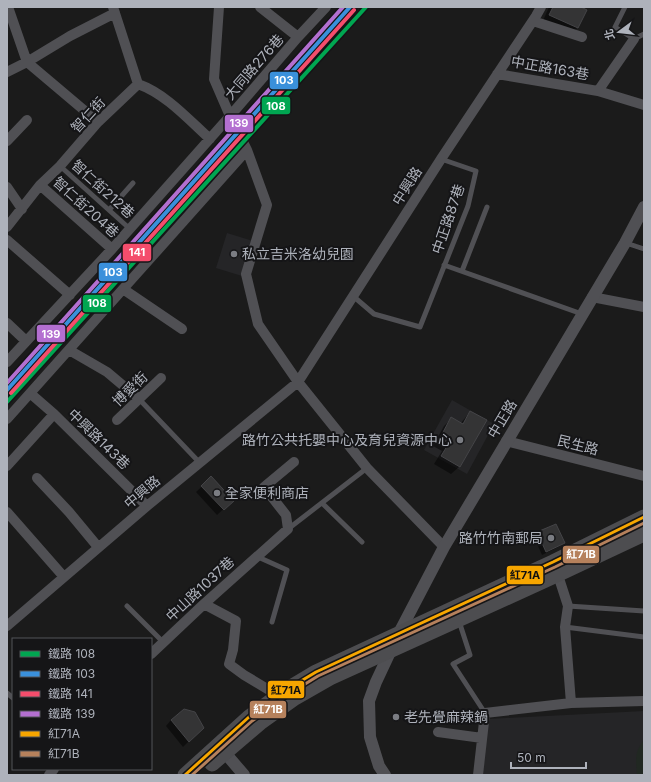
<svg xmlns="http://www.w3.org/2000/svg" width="651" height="782" font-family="Inter,'Noto Sans TC',sans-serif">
	<rect width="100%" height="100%" fill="#1b1b1b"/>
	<path fill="#252527" d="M227 233 253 241 242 276 216 268Z
		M452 400 494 424 467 474 424 450Z
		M644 711V775H481L488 719Z"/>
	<path fill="#212822" d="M644 740V775H637C636 760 634 752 644 740Z"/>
	<path fill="#0007" d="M549 7H579L585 11 577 28 569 36 542 23Z
		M470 412 485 421 459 467 451 474 434 464 442 451 433 446 444 426 451 419 460 424Z
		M211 478 232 501 217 515 196 492Z
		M538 533 564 543 560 546 542 555 534 537Z
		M171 720 202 728 183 747 166 726Z"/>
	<path fill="#343435" stroke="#444447" d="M553 7H581L587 10 578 28 549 15Z
		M470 411 487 420 460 467 441 456 449 443 440 438 451 417 463 424Z
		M211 476 234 501 224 510 201 486Z
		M556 524 565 543 546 552 537 532Z
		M184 709 195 712 204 728 189 742 171 720Z"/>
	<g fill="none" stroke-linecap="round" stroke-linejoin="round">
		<path stroke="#505054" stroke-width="5" d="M625 7 615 27 634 39 644 34
			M60 166 130 229
			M109 210 133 183
			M626 243 644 249
			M444 265 582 314
			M462 271 487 207
			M353 296 374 314 420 327 468 206 476 171 441 159
			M139 399 199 462
			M322 503 362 542
			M288 529 367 468
			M258 557 287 570 272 622
			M127 606 163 642
			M568 606 644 611
			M459 621 470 655 453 664 485 713
			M565 627 644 637
			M7 693 13 698"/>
		<path stroke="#505054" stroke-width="10" d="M219 7 214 79 230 116 298 37 326 7
			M260 7 298 37
			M533 21 582 37
			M7 72 27 62 8 7
			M497 74 598 91 644 105
			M138 84C166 94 188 119 210 139
			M598 91 634 39
			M98 122 27 62 70 36 115 13
			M7 141 27 120
			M40 185 112 249
			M7 187 22 209
			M7 227 40 185 60 166 98 122 138 84 113 7
			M7 240 70 295
			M592 297 644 307
			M7 323 26 341
			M182 329 123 289 247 150
			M69 350 107 372 139 399
			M7 362 112 249 230 116 247 150 267 205 246 274 258 324 298 382 367 468 444 547
			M31 394 54 414 147 506
			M7 419 123 289
			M117 420 161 378
			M506 441 644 476
			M7 466 54 414
			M37 478 69 512 98 547
			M7 512 64 577
			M556 569 568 606 565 627 571 703 644 701
			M204 604 236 621 233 650 229 664 244 675 279 696
			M7 626 147 506 298 382 441 159 536 16 541 7
			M151 654 204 604 288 529 286 515 264 487 294 462
			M438 732 482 738
			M49 775 54 769
			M478 775 485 713 571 703"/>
		<path stroke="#505054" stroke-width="12" d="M220 747 244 775
			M385 775 379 766 370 737 369 701 376 682 399 633 444 547 625 243 644 207"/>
		<path stroke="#4d4d50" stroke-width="15" d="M212 764 260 723 295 698 330 678 559 574 644 534
			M185 775 249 717 286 690 316 672 553 562 644 517"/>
		<g stroke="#151517" stroke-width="6">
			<path id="bus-1" d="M185 775 249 717 286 690 316 672 553 562 644 517"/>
		</g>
		<g stroke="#151517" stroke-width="6">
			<path id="bus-2" d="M192 775 252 721 289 694 318 676 555 567 644 523"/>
		</g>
		<use href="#bus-1" stroke="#f7a600" stroke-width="3"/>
		<use href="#bus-2" stroke="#b6815c" stroke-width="3"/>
		<g stroke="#151517" stroke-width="7">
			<path id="rail-1" d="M7 402 366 7"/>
		</g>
		<g stroke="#151517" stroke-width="7">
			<path id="rail-2" d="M7 390 350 7"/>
		</g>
		<g stroke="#151517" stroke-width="7">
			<path id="rail-3" d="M11 393 354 10"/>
		</g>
		<g stroke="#151517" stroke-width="7">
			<path id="rail-4" d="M7 383 343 7"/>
		</g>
		<use href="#rail-1" stroke="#00a651" stroke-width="4"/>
		<use href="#rail-2" stroke="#3a90db" stroke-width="4"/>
		<use href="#rail-3" stroke="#f44d6c" stroke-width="4"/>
		<use href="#rail-4" stroke="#b36fd0" stroke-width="4"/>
	</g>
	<g fill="#7b7d83" stroke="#151517" stroke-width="1.5">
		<circle cx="234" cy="254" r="4"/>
		<circle cx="460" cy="440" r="4"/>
		<circle cx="217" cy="493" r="4"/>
		<circle cx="551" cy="538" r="4"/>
		<circle cx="396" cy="717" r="4"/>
	</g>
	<g text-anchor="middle" stroke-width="4" stroke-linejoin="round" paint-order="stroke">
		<g font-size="14" fill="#aeb2bb" stroke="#151517">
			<text transform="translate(254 67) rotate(-49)" y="5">大同路276巷</text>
			<text transform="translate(550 68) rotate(10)" y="5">中正路163巷</text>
			<text transform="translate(88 115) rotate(-47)" y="5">智仁街</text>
			<text transform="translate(407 186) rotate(-58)" y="5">中興路</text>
			<text transform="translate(103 189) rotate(42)" y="5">智仁街212巷</text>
			<text transform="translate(86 207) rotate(42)" y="5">智仁街204巷</text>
			<text transform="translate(448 219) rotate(-71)" y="5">中正路87巷</text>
			<text transform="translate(130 389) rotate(-44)" y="5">博愛街</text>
			<text transform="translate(502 419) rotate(-59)" y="5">中正路</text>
			<text transform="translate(99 439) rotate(44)" y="5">中興路143巷</text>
			<text transform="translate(578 445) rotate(14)" y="5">民生路</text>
			<text transform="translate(142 492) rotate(-40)" y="5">中興路</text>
			<text transform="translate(200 589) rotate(-43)" y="5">中山路1037巷</text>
		</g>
		<g font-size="14" fill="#aeb2bb" stroke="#151517" text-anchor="start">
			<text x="242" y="259">私立吉米洛幼兒園</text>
			<text x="452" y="445" text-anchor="end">路竹公共托嬰中心及育兒資源中心</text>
			<text x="225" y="498">全家便利商店</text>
			<text x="543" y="543" text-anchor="end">路竹竹南郵局</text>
			<text x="404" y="722">老先覺麻辣鍋</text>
		</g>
	</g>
	<g stroke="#151517" stroke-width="1.5">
		<rect x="269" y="71" width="30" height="19" rx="4" fill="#3a90db"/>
		<rect x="261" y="96" width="30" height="19" rx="4" fill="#00a651"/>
		<rect x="224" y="114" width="30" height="19" rx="4" fill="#b36fd0"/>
		<rect x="122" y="243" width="30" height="19" rx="4" fill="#f44d6c"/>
		<rect x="98" y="262" width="30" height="20" rx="4" fill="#3a90db"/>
		<rect x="82" y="294" width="30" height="19" rx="4" fill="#00a651"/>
		<rect x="36" y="324" width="30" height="19" rx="4" fill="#b36fd0"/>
		<rect x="562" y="545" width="38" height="19" rx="4" fill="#b6815c"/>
		<rect x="506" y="565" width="38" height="20" rx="4" fill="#f7a600"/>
		<rect x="267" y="680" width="38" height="19" rx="4" fill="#f7a600"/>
		<rect x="249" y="700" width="38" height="19" rx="4" fill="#b6815c"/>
	</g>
	<g font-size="11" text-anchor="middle" font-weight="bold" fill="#fff">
		<text x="284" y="84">103</text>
		<text x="276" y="110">108</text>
		<text x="239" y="127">139</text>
		<text x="137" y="256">141</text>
		<text x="113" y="276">103</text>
		<text x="97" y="307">108</text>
		<text x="51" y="338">139</text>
		<text x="581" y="558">紅71B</text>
		<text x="268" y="713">紅71B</text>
	</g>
	<g font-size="11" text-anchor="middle" font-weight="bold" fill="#111">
		<text x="525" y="579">紅71A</text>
		<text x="286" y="694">紅71A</text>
	</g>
	<rect width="651" height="782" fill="none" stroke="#aeb2bb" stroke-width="16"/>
	<rect x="12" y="638" width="140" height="132" fill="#151517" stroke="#525459"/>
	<rect x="20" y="651" width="20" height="6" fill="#00a651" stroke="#525459"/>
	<text x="48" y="658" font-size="12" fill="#aeb2bb">鐵路 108</text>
	<rect x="20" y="671" width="20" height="6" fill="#3a90db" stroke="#525459"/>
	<text x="48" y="678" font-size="12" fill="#aeb2bb">鐵路 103</text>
	<rect x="20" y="691" width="20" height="6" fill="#f44d6c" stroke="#525459"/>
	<text x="48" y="698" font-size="12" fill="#aeb2bb">鐵路 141</text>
	<rect x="20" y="711" width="20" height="6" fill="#b36fd0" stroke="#525459"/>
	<text x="48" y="718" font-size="12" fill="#aeb2bb">鐵路 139</text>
	<rect x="20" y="731" width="20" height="6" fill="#f7a600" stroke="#525459"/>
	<text x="48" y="738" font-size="12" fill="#aeb2bb">紅71A</text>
	<rect x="20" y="751" width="20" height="6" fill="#b6815c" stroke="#525459"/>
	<text x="48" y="758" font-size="12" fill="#aeb2bb">紅71B</text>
	<g transform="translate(619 32) rotate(255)" stroke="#151517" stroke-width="3" paint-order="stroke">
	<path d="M0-3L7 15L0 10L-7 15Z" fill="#aeb2bb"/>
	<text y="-6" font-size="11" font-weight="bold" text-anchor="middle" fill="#aeb2bb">北</text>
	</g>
	<path d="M511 762v6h75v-6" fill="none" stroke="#aeb2bb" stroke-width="2"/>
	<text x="517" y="762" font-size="12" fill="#aeb2bb" stroke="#151517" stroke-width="3" paint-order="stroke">50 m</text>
</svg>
